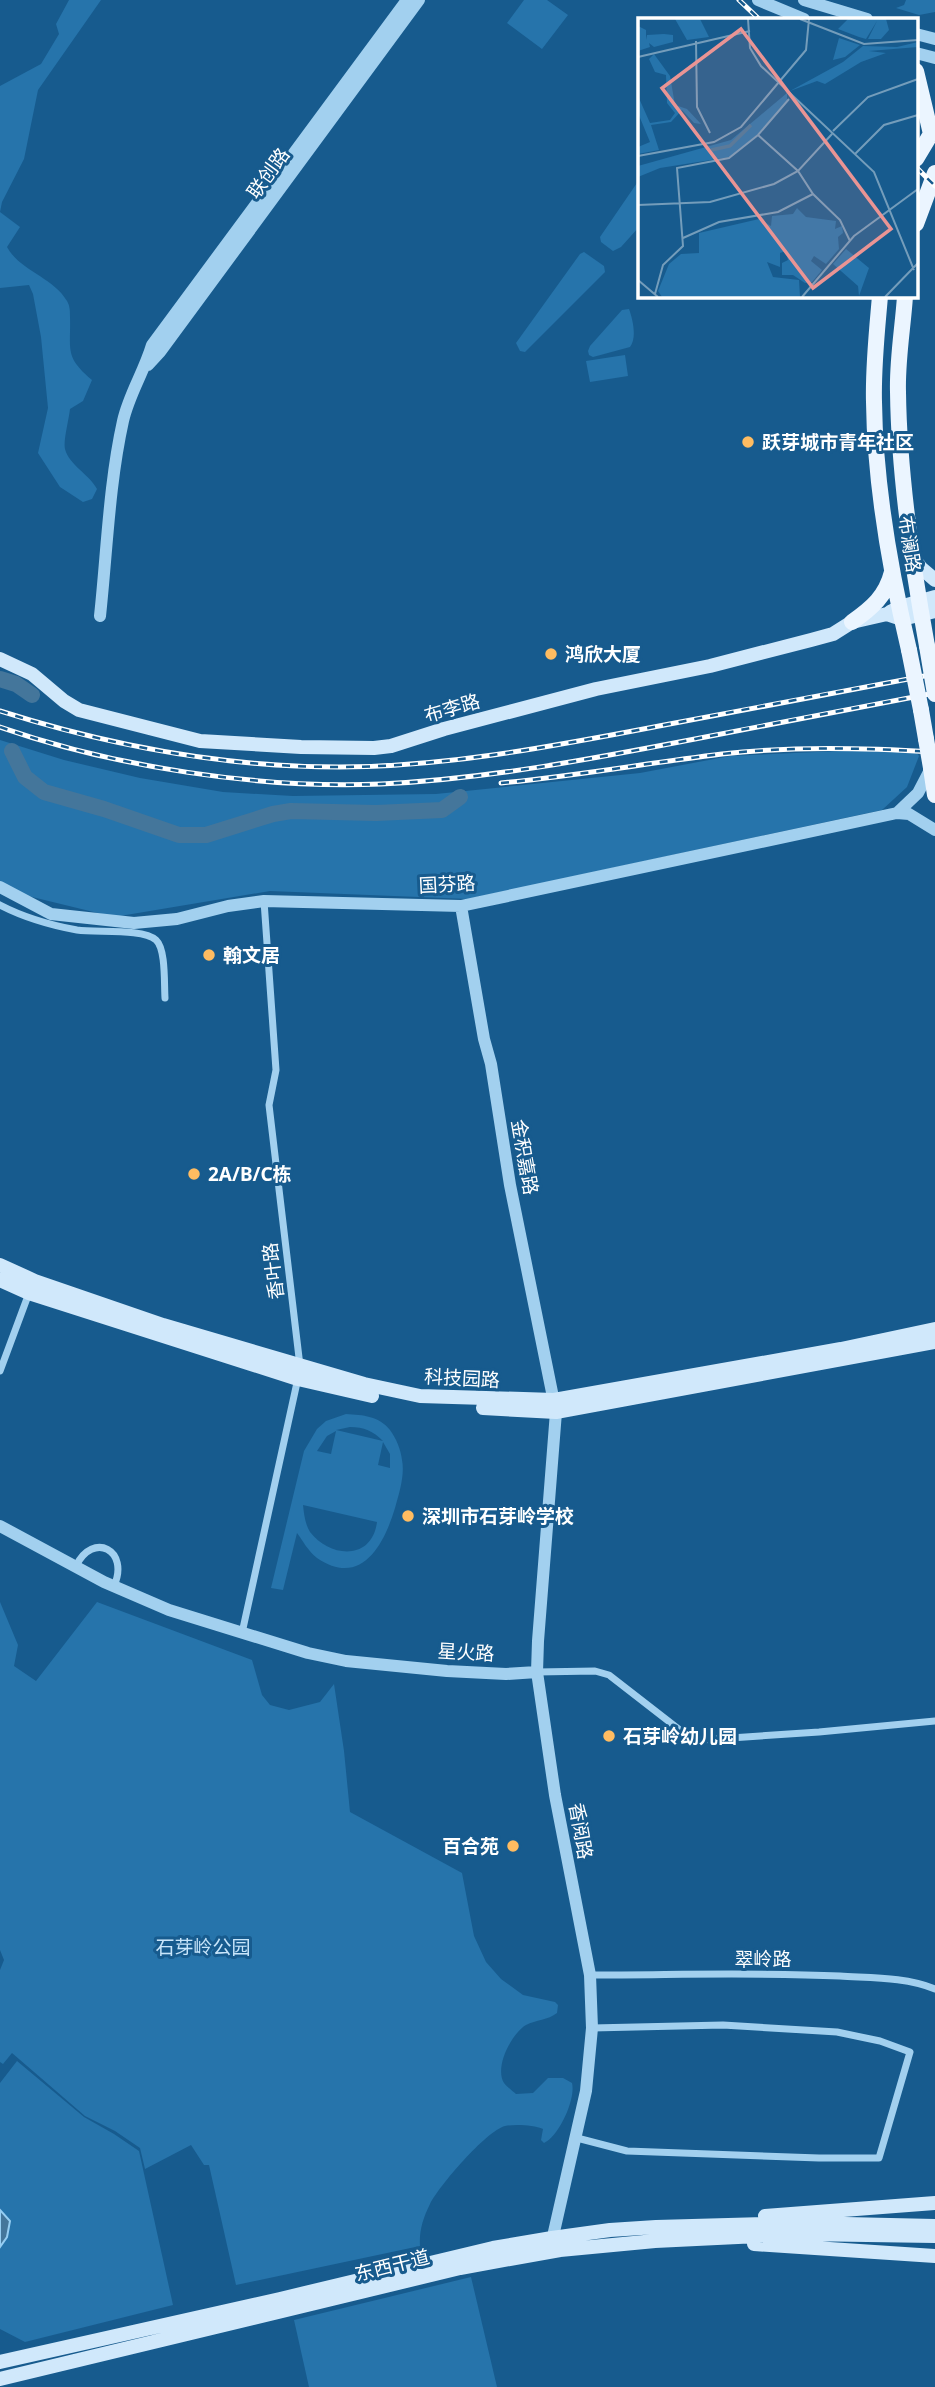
<svg xmlns="http://www.w3.org/2000/svg" width="935" height="2387" font-family="'Noto Sans','Noto Sans SC',sans-serif">
	<rect width="100%" height="100%" fill="#175b8e"/>
	<path fill="#2674ab" fill-rule="evenodd" d="M69 0H101L38 90 24 159 2 202 0 212 20 227 7 247C20 271 53 277 67 301 70 306 70 311 70 317 71 350 64 356 92 380L83 401 70 409C69 419 63 441 65 449 69 465 90 475 97 489L92 499 83 502 60 487 38 453 48 408 41 337 33 294 29 285 0 288V86L41 64 59 34 56 24Z
		M524 0H547L568 15 542 49 507 23Z
		M906 0H935V12L919 15 896 8 904 5Z
		M639 180V227L621 247 613 251 601 242 600 237Z
		M584 252 604 266 605 272 525 352 520 351 516 343 580 254Z
		M629 309C633 320 637 338 630 347L593 357 589 355 588 351 590 346 622 310Z
		M625 355 628 376 590 382 586 361Z
		M0 740 64 760 140 778 223 792 293 796 436 794 640 773 730 756 882 749 915 750 919 756 907 787 882 810 468 899 270 891 114 917 24 895 0 882Z
		M346 1414C363 1415 379 1416 390 1430 396 1438 401 1450 402 1460 405 1475 399 1494 395 1508 384 1545 361 1588 317 1558 308 1551 303 1541 297 1533L283 1590 271 1588 304 1451 317 1429 326 1421ZM350 1427C364 1427 373 1431 383 1441L336 1430ZM336 1431 331 1454 317 1451 327 1436ZM383 1442 390 1454V1468L378 1465ZM303 1505 377 1522C372 1561 330 1558 310 1532 305 1524 304 1514 303 1505Z
		M0 1602 18 1645 14 1666 36 1681 97 1602 252 1660 262 1695 270 1705 289 1710 320 1702 334 1684 344 1751 350 1812 462 1873 474 1936 486 1962 501 1979 523 1995 555 2002 558 2005 557 2013C548 2020 536 2020 526 2025 512 2033 494 2067 504 2083 507 2087 513 2091 516 2094L533 2093 548 2078H563L572 2083C576 2099 559 2136 544 2143L541 2140 543 2129C534 2125 515 2124 505 2126 486 2131 439 2186 430 2204 423 2218 419 2231 420 2246L236 2285 209 2165H204L191 2145 145 2169 140 2148 115 2131 85 2116 12 2053 3 2064 0 2062V1970L4 1960 0 1950Z
		M17 2061 84 2117 114 2134 139 2151 173 2305 25 2342 0 2329V2083Z
		M471 2277 497 2387H309L294 2320Z"/>
	<path fill="#44769b" stroke="#95cdf2" stroke-width="2" d="M0 2210 10 2221 7 2237 0 2247Z"/>
	<g fill="none" stroke-linecap="round" stroke-linejoin="round">
		<path stroke="#44769b" stroke-width="16" d="M0 679 16 684 32 695
			M12 751 25 777 44 792 104 809 179 835H206L273 814 291 811 376 813 442 810 460 797"/>
		<path stroke="#a2d0ef" stroke-width="7" d="M264 901 276 1070 269 1105 300 1366
			M0 905C25 918 50 925 77 930 96 933 143 928 156 940 166 949 164 984 165 998
			M0 1371 29 1293
			M76 1566C93 1531 130 1550 114 1586
			M242 1633 298 1378
			M537 1672 595 1671 609 1675 685 1734 701 1740 819 1732 935 1721
			M590 1975C673 1975 757 1972 840 1976 871 1978 906 1977 935 1989
			M577 2138 627 2151 819 2158H879L910 2052 880 2041 837 2032 723 2025 592 2028"/>
		<path stroke="#a2d0ef" stroke-width="12" d="M758 0 804 19
			M804 0 867 19
			M916 34 935 39
			M916 53 935 58
			M148 365 160 352 419 0
			M100 616C107 551 109 484 123 421 129 394 144 372 152 345L407 0
			M897 813 918 793 931 768
			M0 887 51 914 134 923 177 919 228 906 264 901 461 906 897 813 909 814 935 830
			M461 906 484 1039 491 1064 510 1185 556 1412 538 1641 537 1672 555 1795 590 1975 592 2028 586 2091 551 2245
			M0 1526 104 1582 169 1610 308 1653 346 1661 447 1671 506 1674 537 1672"/>
		<path stroke="#d0e8fb" stroke-width="14" d="M913 557 921 568 935 580
			M890 612 900 607 935 597
			M0 659 32 674 64 701 79 710 200 741 301 747 374 748 391 746 444 729 596 689 710 666 811 640 833 634 852 622 887 614 902 619 935 611
			M0 1265 35 1281 163 1325 364 1384 420 1396 554 1400 841 1349 935 1329
			M0 1280 29 1293 298 1379 372 1396
			M483 1408 556 1412 935 1342
			M765 2216 935 2203
			M754 2244 935 2256
			M0 2362 280 2299 493 2248 552 2238 610 2230 656 2227 801 2223 935 2226
			M0 2379 460 2268 560 2250 655 2241 800 2234 935 2236"/>
		<path stroke="#ebf5ff" stroke-width="16" d="M916 71 931 134
			M916 159 935 127
			M916 224 935 173
			M880 296C877 331 873 367 874 402 875 485 890 570 909 650
			M905 296C903 327 897 360 898 392 899 475 912 564 927 646
			M852 622C872 608 886 596 892 572
			M921 710 926 739
			M931 768 935 795"/>
		<g stroke="#fff" stroke-width="5">
			<path id="rail" d="M739 0 759 19
				M916 167 935 186
				M0 711C110 746 223 767 339 767 446 767 554 746 659 726 751 708 843 691 935 674
				M0 727C115 767 259 789 381 784 487 779 591 759 695 739 775 723 855 708 935 693
				M501 783C575 776 648 763 722 754 793 746 865 748 935 752"/>
		</g>
		<use href="#rail" stroke="#175b8e" stroke-width="2.5" stroke-dasharray="8" stroke-linecap="butt"/>
		<path stroke="#ebf5ff" stroke-width="16" d="M927 646 935 694
			M909 650 921 710
			M926 739 931 768"/>
	</g>
	<g fill="#ffbc61" stroke="#175b8e" stroke-width="2.5">
		<circle cx="748" cy="442" r="7"/>
		<circle cx="551" cy="654" r="7"/>
		<circle cx="209" cy="955" r="7"/>
		<circle cx="194" cy="1174" r="7"/>
		<circle cx="408" cy="1516" r="7"/>
		<circle cx="609" cy="1736" r="7"/>
		<circle cx="513" cy="1846" r="7"/>
	</g>
	<g text-anchor="middle" stroke-width="6" stroke-linejoin="round" paint-order="stroke">
		<g font-size="19" fill="#fff" stroke="#175b8e">
			<text transform="translate(268 173) rotate(-54)" y="7">联创路</text>
			<text transform="translate(910 544) rotate(81)" y="7">布澜路</text>
			<text transform="translate(452 708) rotate(-16)" y="7">布李路</text>
			<text transform="translate(447 884) rotate(-3)" y="7">国芬路</text>
			<text transform="translate(525 1157) rotate(80)" y="7">金积嘉路</text>
			<text transform="translate(273 1271) rotate(-97)" y="7">香叶路</text>
			<text transform="translate(462 1378) rotate(3)" y="7">科技园路</text>
			<text transform="translate(466 1652) rotate(3)" y="7">星火路</text>
			<text transform="translate(581 1831) rotate(80)" y="7">香阅路</text>
			<text x="763" y="1966">翠岭路</text>
			<text transform="translate(392 2265) rotate(-14)" y="7">东西干道</text>
		</g>
		<g font-size="19" font-weight="bold" fill="#fff" stroke="#175b8e" text-anchor="start">
			<text x="762" y="449">跃芽城市青年社区</text>
			<text x="565" y="661">鸿欣大厦</text>
			<text x="223" y="962">翰文居</text>
			<text x="208" y="1181">2A/B/C栋</text>
			<text x="422" y="1523">深圳市石芽岭学校</text>
			<text x="623" y="1743">石芽岭幼儿园</text>
			<text x="499" y="1853" text-anchor="end">百合苑</text>
		</g>
		<g font-size="19" fill="#c9e6fb" stroke="#175b8e">
			<text x="203" y="1954">石芽岭公园</text>
		</g>
	</g>
	<g transform="translate(638 18)">
		<rect width="280" height="280" fill="#175b8e"/>
		<path d="M37 1H62L71 19 49 22ZM210 1H248L251 12 243 21H230L239 3 228 21 221 19 200 11ZM0 8 8 12V22L9 17 26 16 35 17V24L16 29 11 25 12 29 0 33ZM201 20 222 27 207 39 195 42ZM280 24V29L231 33 248 35 223 44 187 66 179 63 152 73 205 44 225 28 259 29ZM16 36 32 58 37 87 49 91 63 106 56 105 44 92 33 104 13 107 21 132 0 136V129L12 124 0 95V78L12 105 32 102 37 95 29 85 28 57 17 54 11 41ZM149 75V82L120 116 92 139 22 150 0 159V148L93 122ZM159 190 168 199 198 203 197 211 204 208 205 215 200 219 201 231 188 246 176 238 173 243 184 252 174 264 167 265 155 257H144V245L150 242 148 233 142 235V249L129 244 135 259 161 262 162 279H24L20 273 31 246 43 236 61 235V215L121 201 133 208 134 198 155 196ZM208 231 231 250 221 278 220 268 195 246Z" fill="#2674ab"/>
		<path fill="none" stroke="#44769b" stroke-width="3.5" d="M73 132 92 128 113 107"/>
		<path fill="none" stroke="#749dbb" stroke-width="2" d="M110 1 112 30 123 48 236 154 276 252M162 1 226 26 280 22M58 23 59 89 72 115M0 39 112 13M195 113 230 79 280 61M120 117 160 153 175 176 202 202 212 223M217 136 246 107 280 97M0 138 76 124 103 109 168 32 171 1M0 187 72 184 136 166 160 153 194 116M45 220 81 204 140 194 175 176M0 262 20 279M17 276 25 247 45 228 39 150 91 140 120 117 151 81M164 279 216 218 280 171M247 279 280 245"/>
		<path fill="#ea9494" fill-opacity="0.15" stroke="#ea9494" stroke-width="3.5" d="M103 11 253 211 175 270 24 70Z"/>
		<rect width="280" height="280" fill="none" stroke="#fff" stroke-width="3.5"/>
	</g>
</svg>
